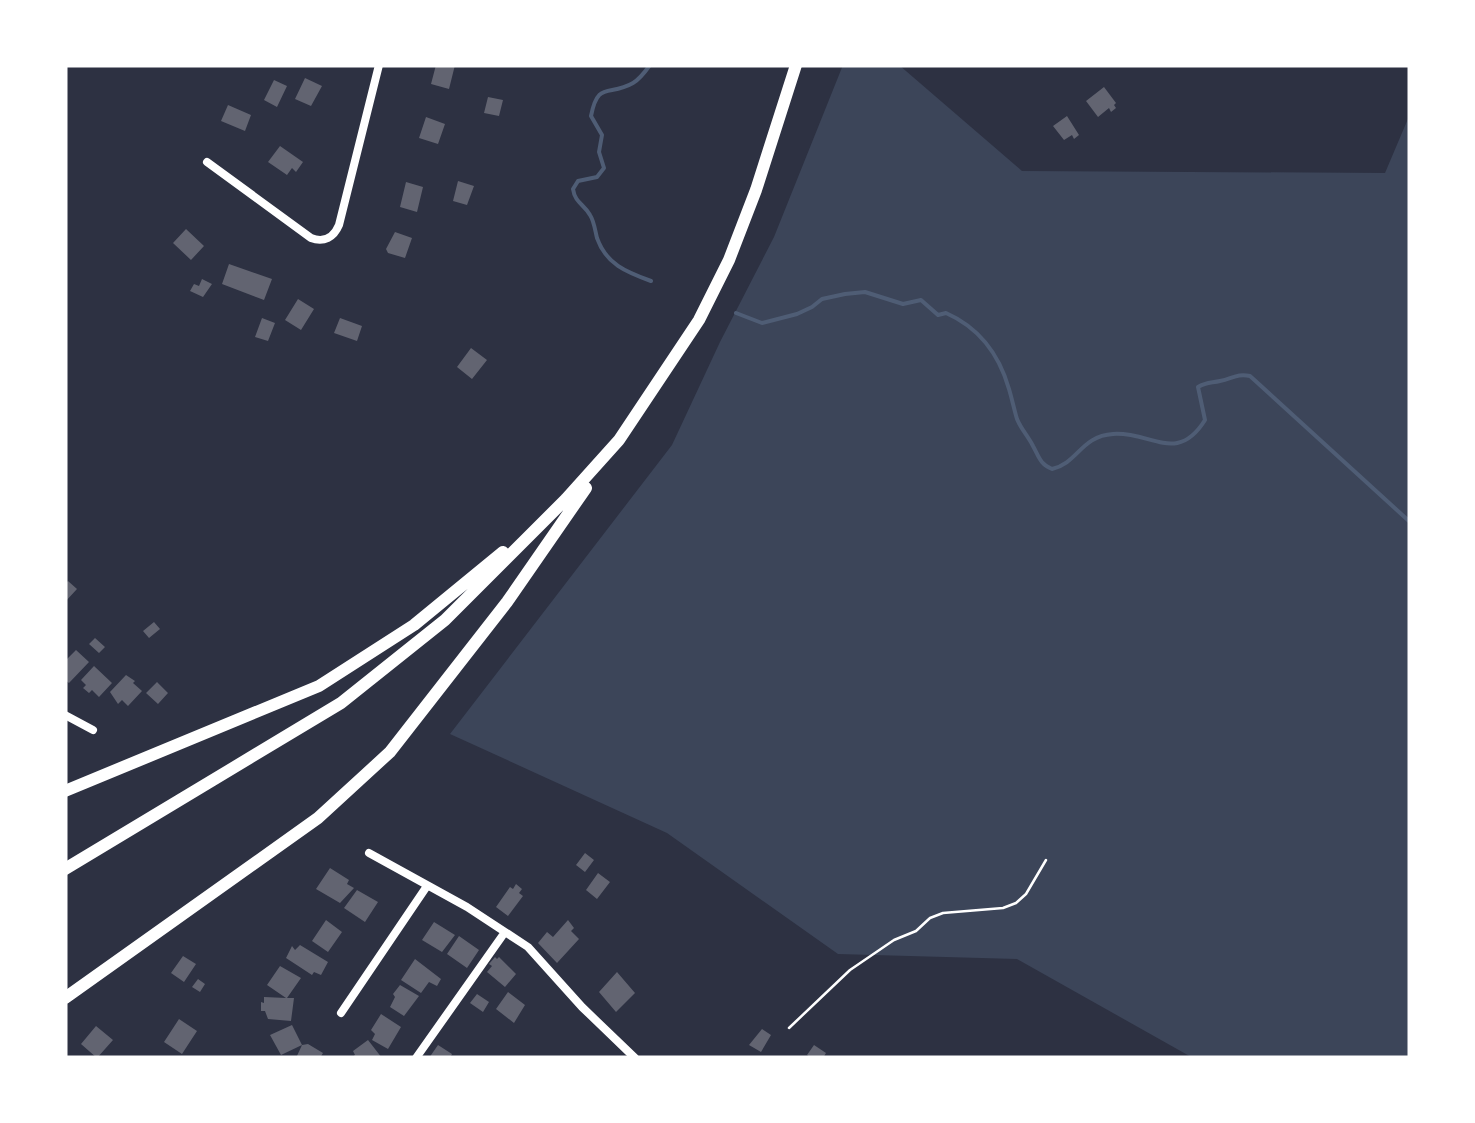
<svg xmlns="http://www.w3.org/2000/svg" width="1475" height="1123" font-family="'DM Sans',sans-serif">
	<rect width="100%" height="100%" fill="#2d3142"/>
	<path fill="#3c4559" d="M843 65H899L1022 171 1385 173 1410 114V1058H1193L1017 959 838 954 667 833 450 734 672 445 720 342 774 237Z"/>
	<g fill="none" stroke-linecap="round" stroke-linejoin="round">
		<path stroke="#4f5d75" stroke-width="4" d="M650 65C645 72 640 79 633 83 609 97 598 80 591 116L602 135 599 152 604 168 597 177 578 181 573 189C575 203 584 204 590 215 594 221 595 230 597 238 606 264 626 272 651 281
			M736 313 762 323 797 314 812 307 822 299 845 294 865 292 903 304 921 300 938 315 946 313C980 328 999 354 1009 389 1012 399 1014 409 1017 419 1021 429 1028 436 1033 446 1039 457 1040 464 1052 469 1078 463 1081 436 1113 434 1151 431 1177 465 1205 420L1198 387C1206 382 1211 383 1220 381 1232 379 1237 373 1250 376L1410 522"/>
	</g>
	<path fill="#626471" d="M436 65H455L449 89 431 84Z
		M305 78 322 86 311 106 295 99Z
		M274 80 287 86 277 107 264 100Z
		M1104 87 1116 103 1114 105 1116 108 1111 112 1109 108 1098 117 1086 101Z
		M488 97 503 100 499 116 484 113Z
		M228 105 251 115 245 131 221 121Z
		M1067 116 1079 135 1074 139 1072 135 1064 140 1053 126Z
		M426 117 445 124 438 144 419 138Z
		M280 146 303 162 296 172 292 168 287 175 268 162Z
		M458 181 474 186 467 205 453 201Z
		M406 182 423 187 417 212 400 207Z
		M186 229 204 246 191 260 173 243Z
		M395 232 412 238 405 258 388 253 386 249Z
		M229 264 272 279 264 300 222 284Z
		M202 279 212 284 203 297 190 291 194 284 199 286Z
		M298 299 314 309 301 330 285 320Z
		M262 318 275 323 268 341 255 337Z
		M340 318 362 326 357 341 334 333Z
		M471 348 487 360 472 379 457 367Z
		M68 581 77 589 65 602V584Z
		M154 622 160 629 149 638 143 631Z
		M95 638 105 647 99 653 89 644Z
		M76 650 89 662 69 683 65 680V661Z
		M94 666 112 683 99 697 92 690 89 693 83 688 86 685 81 680Z
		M126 675 135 681 133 683 142 691 128 706 122 700 118 704 110 692Z
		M157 682 168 693 158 704 146 693Z
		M585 853 594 860 585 872 576 865Z
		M330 868 349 880 347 884 354 888 340 903 316 889Z
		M598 873 610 882 597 899 586 890Z
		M516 884 522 889 519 893 523 896 508 916 496 907 510 887 513 889Z
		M357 890 378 902 365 922 344 908Z
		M326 920 342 932 328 952 312 941Z
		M568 920 574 928 571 931 579 939 557 963 538 943 547 932 553 937Z
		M434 922 455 935 442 952 422 940Z
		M459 936 479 950 467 968 447 954Z
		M300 945 328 962 321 975 314 972 312 975 286 958 292 946 295 950Z
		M183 956 196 964 184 982 171 973Z
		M495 957 497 959 499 957 516 974 505 987 487 972 492 966 489 964Z
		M415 959 441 979 437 986 429 982 421 993 401 980Z
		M280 966 301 978 287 998H294L291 1021 268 1019 265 1011H261V1002L264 1003V997L286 998 267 985Z
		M617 972 635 993 616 1012 599 992Z
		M198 979 205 984 200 992 192 987Z
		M400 985 419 996 404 1016 390 1007 395 997 393 994Z
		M508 992 525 1005 514 1023 496 1009Z
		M477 994 489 1002 483 1012 470 1003Z
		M381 1014 401 1027 388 1049 372 1040 375 1034 371 1030Z
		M179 1019 197 1031 182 1054 164 1042Z
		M292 1025 302 1045 281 1055 270 1035Z
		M96 1026 113 1040 97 1058 81 1044Z
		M762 1029 771 1035 761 1052 749 1045Z
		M368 1040 382 1058H351L355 1055 353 1051Z
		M308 1044 323 1053 320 1058H296L302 1045Z
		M438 1045 452 1054 450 1058H429Z
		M814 1045 826 1053 823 1058H811L807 1055Z"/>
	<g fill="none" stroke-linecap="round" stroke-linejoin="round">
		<path stroke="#fff" stroke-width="2.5" d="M789 1028 850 970 894 940 916 931 930 918 943 913 1003 908 1016 903 1026 894 1046 860"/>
		<path stroke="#fff" stroke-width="8" d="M207 162 311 238C324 243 334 237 339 225L379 65
			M65 715 93 730
			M369 853 467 907 528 947 582 1007 635 1058
			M341 1013 427 886
			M416 1058 505 932"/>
		<path stroke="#fff" stroke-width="12" d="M65 791 319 686 414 625 503 552
			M65 869 341 703 445 620 566 499 619 440 699 320 729 260 756 190 796 65
			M65 998 318 818 390 752 507 602 586 488"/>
	</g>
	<rect width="1475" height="1123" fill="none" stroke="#ffffff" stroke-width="135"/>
</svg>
